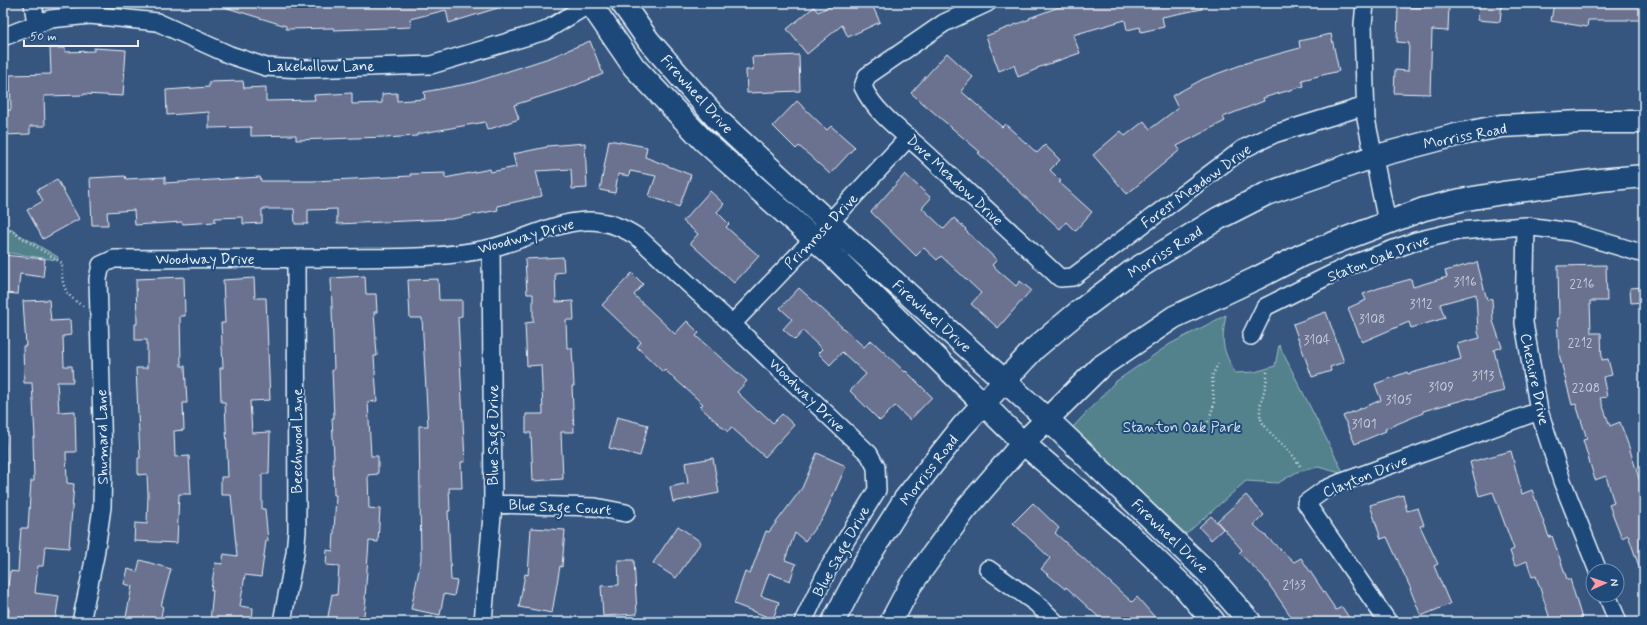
<svg xmlns="http://www.w3.org/2000/svg" width="1647" height="625" font-family="Mynerve,sans-serif">
	<rect width="100%" height="100%" fill="#365680"/>
	<filter id="ink" filterUnits="userSpaceOnUse"><feTurbulence type="fractalNoise" baseFrequency=".025" numOctaves="2"/><feDisplacementMap in="SourceGraphic" scale="8" xChannelSelector="R" yChannelSelector="G"/><feConvolveMatrix kernelMatrix="1 2 1 2 8 2 1 2 1" color-interpolation-filters="sRGB"/></filter>
	<g filter="url(#ink)">
		<path fill="#53828c" stroke="#9ebac2" d="M3 225 58 257 57 260 3 252Z
			M1226 315C1221 343 1222 348 1235 373L1255 372 1275 366 1279 345 1344 474 1318 467 1297 472 1278 483 1246 481 1186 534 1072 428 1115 382 1170 344Z
			M3 396 8 472 3 503Z"/>
		<path fill="#6b728f" stroke="#e8f1f8" d="M222 3H500L501 7 449 23 446 10 410 19 411 27 334 30V28L286 29V26L221 6Z
			M836 3H871L880 22 848 37 842 25 807 54 787 29 814 7 818 12Z
			M1070 3H1201L1202 9 1162 17 1164 27 1141 32 1140 27 1127 30 1125 20 1073 35 1080 53 1037 68V69L1018 77 1014 65 999 71 986 36 1030 19 1029 18Z
			M1426 3H1449L1448 31 1432 30 1430 94 1394 93 1395 70 1408 71 1409 43 1397 42 1398 6 1425 8Z
			M1479 3H1502L1500 22 1478 20Z
			M1554 3H1644V20H1588L1587 27 1551 21Z
			M1331 34 1339 71 1302 80 1304 86 1263 98 1264 101 1223 117 1225 121 1177 146 1180 150 1127 194 1093 155 1121 131 1125 136 1144 121 1150 129 1178 108 1172 96 1203 79 1249 62 1300 48 1299 41Z
			M590 41 603 74 571 87 514 105 519 119 487 130 485 122 417 134V136L385 138V137L296 140V135L251 136V127L209 128V112L167 115 166 90 209 87V82L243 81 244 88 266 87V101L315 100 314 95 352 93V104L382 103V94L397 93V101L425 99 424 92 472 83 549 58Z
			M50 48H65V52L94 51V48L126 50 123 96 84 94V95L44 96 45 126H30V134L3 135V110H11L10 75 51 74Z
			M947 53 973 77 961 91 1002 127 1005 124 1037 153 1045 145 1060 160 1050 170 1061 181 1059 182 1092 212 1075 231 1066 222 1060 229 978 153 980 152 911 93Z
			M799 55 800 91 747 93 746 70H753L752 57Z
			M797 101 827 130 831 126 855 147 830 174 799 146 796 149 773 126Z
			M609 140 647 147 645 157 691 175 679 207 649 196 656 176 630 171 629 176 618 174 615 193 600 190Z
			M585 143 587 188 572 189 571 169 536 171 542 196 497 206 498 210 452 219 337 224V209L308 210V224H295L294 209H262V223L243 224V217L215 218V222L183 224 182 222 135 225 134 210 107 212 108 225H92L90 178 125 176 126 179 165 177V183L260 177 261 181H313L411 176 410 174 445 173V178L490 169 491 172 516 167 513 154 547 147V146Z
			M905 174 931 198 922 208 944 229 954 218 966 229 965 230 997 260 992 265 1016 286 1020 281 1031 290 998 328 971 304 981 293 941 256 937 260 924 248 916 256 871 212Z
			M57 179 79 219 43 239 27 210 43 201 37 190Z
			M710 191 724 204 717 212 729 224 726 227 759 256 734 283 690 243 698 234 683 221Z
			M3 255 45 259 43 277 20 274 18 294 3 293Z
			M563 257 564 272 555 273 556 302 573 301 574 320H566L567 348H572L574 386H572L574 432H561L563 479 533 481 531 433H526V414H543L542 387 541 365 527 366 525 323 533 322V294H527L525 259Z
			M1477 262 1487 300 1492 299 1493 321 1502 347 1494 350 1504 391 1471 399 1470 398 1423 411V413L1385 429 1386 431 1355 444 1343 416 1381 400 1375 384 1407 372 1408 374 1461 359 1457 344 1480 338 1478 332 1476 294 1440 304 1445 318 1411 328 1409 322 1362 342 1348 308 1366 300 1363 294 1379 288 1411 279 1413 287 1447 277 1445 271Z
			M1606 265 1607 301H1590L1591 333H1601L1602 360 1608 359 1612 375 1603 377 1607 397 1600 398 1610 426 1620 422 1629 447 1644 494V575H1642L1628 535 1622 538 1609 505 1614 503 1606 476 1595 480 1583 440 1587 439 1576 404 1572 405 1559 354 1557 319H1559L1558 266Z
			M632 273 643 284 634 295 675 334 687 321 699 333 696 336 747 381 737 392 758 412 759 410 773 423 782 414 794 425 765 457 731 427 728 432 700 407 703 404 665 370 663 372 637 347 641 342 602 305Z
			M365 276 366 294H376L377 312H374L377 356H374L377 401 368 402 371 456H378V474L368 475 369 508 380 509 378 542 369 541 365 599H366L363 622H327L332 594 337 595 339 566 326 565 327 550 333 551 336 495H334L333 458H334L332 418H334L332 370H334L331 278Z
			M184 277 185 316H180L181 366H185L187 403H183L184 430 174 431 175 457 189 456 191 494H179L177 543 134 541 135 523 147 524 148 495 147 474 138 475V458H140L136 368H147V340H135V324H137L136 279Z
			M254 278 255 298H266L270 400 250 401 252 433 270 432 269 474H262V509H265L268 541H266L261 577 245 575 240 606 253 608 252 622H210L213 590H211L215 563 222 564 224 554 237 556 231 495H221V477H228L225 402H221L220 368H223L221 323H225L223 280Z
			M438 279 439 300H462V316L458 317 465 462H461L462 488H449L450 511H448L451 580 457 581 454 596 444 594 440 615 411 609 421 560 419 426H428L422 318H410L408 280Z
			M1644 287V302L1631 303 1630 288Z
			M799 288 864 347 871 340 905 372 906 371 932 397 910 420 895 406 880 421 850 391 866 374 842 352 830 365 818 353 822 349 803 331 795 340 783 329 792 319 780 308Z
			M49 300 51 321 70 320 71 335 63 336 64 366H72L73 382H57L59 412 75 411 76 452H66L67 483 74 484 69 548 45 546 43 566H38L35 593 59 596 55 622H8L9 609H5L10 571 18 572 21 528H28L31 481H34L33 437H35L32 383H24L23 346H26L23 301Z
			M1326 312 1344 362 1330 367 1331 371 1312 377 1293 324Z
			M617 417 648 425 640 456 609 448Z
			M1511 451 1522 494 1532 490 1549 537 1552 536 1567 579H1570L1583 622H1551L1536 576 1532 577 1527 561 1515 566 1510 551 1514 549 1493 492 1479 496 1470 462Z
			M817 453 846 466 824 516 805 541 795 533 785 560 796 564 790 581 769 573 761 596 779 602 773 619 734 604 745 572 750 574 766 531 769 532 802 488Z
			M713 458 719 493 673 502 670 487 688 483 685 463Z
			M1246 495 1264 515 1254 525 1294 562 1301 558 1336 610 1342 607 1352 622H1295L1263 576 1239 553 1242 550 1217 521Z
			M1403 495 1407 511 1418 508 1424 525 1420 526 1438 564 1434 566 1450 604 1421 616 1410 589H1411L1387 537 1381 539 1370 505Z
			M1033 503 1059 528 1055 533 1132 602 1137 597 1159 622H1104L1066 587 1065 589 1041 569 1050 558 1013 523Z
			M1211 516 1223 529 1211 540 1199 527Z
			M678 526 701 542 676 578 653 563Z
			M531 528 565 530 562 567 560 566 552 613 519 607 525 574 528 575Z
			M140 560 171 569 161 606H163L160 622H125L132 586 124 584 128 569 137 572Z
			M618 560H634L637 614 603 616 601 586 619 585Z"/>
		<g fill="none" stroke-linecap="round" stroke-linejoin="round">
			<g stroke="#e8f1f8" stroke-width="20">
				<path id="street" d="M33 3 36 24
					M987 3 944 23 867 76 863 87C876 115 906 134 928 155 972 196 1016 237 1060 278L1073 277 1243 149 1274 134 1365 106
					M1365 3 1363 25 1366 119 1387 222
					M3 37 50 19 90 15 157 22 230 55 266 67 302 69 431 65 545 31 591 3
					M1526 226 1524 323 1539 411 1562 481 1598 571
					M732 324 842 209 909 137
					M1251 336 1265 307 1348 266 1416 241 1458 231 1526 226 1571 232 1644 254
					M493 504 595 507 626 513
					M988 569 1036 603 1055 622
					M1607 595 1618 622
					M81 622 95 556 102 507 103 458 98 279 101 265 114 259C186 259 259 258 331 258 384 257 439 260 491 248 544 235 586 200 640 239L732 324 869 454 876 467 877 490 828 569 803 622
					M282 622 295 553 297 531 296 258
					M483 622 493 504 491 248
					M1388 622 1306 503 1324 490 1340 483 1539 411"/>
			</g>
			<g stroke="#e8f1f8" stroke-width="25">
				<path id="secondary" d="M590 3 634 67 703 140 831 254 1023 443 1129 534 1184 587 1214 622
					M622 3 649 41 718 120 838 231 1060 431 1207 572 1250 622
					M833 622 862 567 905 499 962 427 1034 349 1077 313 1131 272 1219 218 1266 194 1373 157 1456 135 1501 126 1582 122H1644
					M891 622 910 586 965 510 1023 443 1100 367 1174 317 1257 278 1302 255 1424 209 1461 200 1503 193 1600 180 1644 176"/>
			</g>
			<path stroke="#e8f1f8" stroke-width="2.5" stroke-dasharray="1 3" stroke-linecap="butt" d="M3 226 62 263C61 284 64 295 83 306
				M1267 372C1268 386 1259 400 1260 415 1262 432 1292 448 1301 468
				M1208 422 1214 404 1212 376 1218 364"/>
			<use href="#street" stroke="#1f4a7a" stroke-width="17"/>
			<use href="#secondary" stroke="#1f4a7a" stroke-width="22"/>
		</g>
	</g>
	<g text-anchor="middle" stroke-width="4" stroke-linejoin="round" paint-order="stroke">
		<g font-size="13" fill="#c9d1de">
			<text x="1465" y="286">3116</text>
			<text x="1582" y="288">2216</text>
			<text x="1421" y="308">3112</text>
			<text x="1372" y="323">3108</text>
			<text x="1317" y="344">3104</text>
			<text x="1580" y="347">2212</text>
			<text x="1483" y="380">3113</text>
			<text x="1441" y="391">3109</text>
			<text x="1586" y="392">2208</text>
			<text x="1399" y="404">3105</text>
			<text x="1364" y="428">3101</text>
			<text x="1294" y="589">2133</text>
		</g>
		<g font-size="15" fill="#e8f1f8" stroke="#1f4a7a">
			<text x="321" y="71">Lakehollow Lane</text>
			<text transform="translate(697 94) rotate(48)" y="5">Firewheel Drive</text>
			<text transform="translate(1465 136) rotate(-11)" y="5">Morriss Road</text>
			<text transform="translate(955 180) rotate(43)" y="5">Dove Meadow Drive</text>
			<text transform="translate(1196 186) rotate(-36)" y="5">Forest Meadow Drive</text>
			<text transform="translate(821 231) rotate(-46)" y="5">Primrose Drive</text>
			<text transform="translate(526 236) rotate(-15)" y="5">Woodway Drive</text>
			<text transform="translate(1165 252) rotate(-32)" y="5">Morriss Road</text>
			<text transform="translate(1378 258) rotate(-21)" y="5">Staton Oak Drive</text>
			<text x="205" y="264">Woodway Drive</text>
			<text transform="translate(932 316) rotate(42)" y="5">Firewheel Drive</text>
			<text transform="translate(1535 379) rotate(78)" y="5">Cheshire Drive</text>
			<text transform="translate(807 395) rotate(44)" y="5">Woodway Drive</text>
			<text transform="translate(493 435) rotate(-90)" y="5">Blue Sage Drive</text>
			<text transform="translate(102 437) rotate(-91)" y="5">Shumard Lane</text>
			<text transform="translate(297 441) rotate(-90)" y="5">Beechwood Lane</text>
			<text transform="translate(929 470) rotate(-52)" y="5">Morriss Road</text>
			<text transform="translate(1365 476) rotate(-22)" y="5">Clayton Drive</text>
			<text transform="translate(560 507) rotate(3)" y="5">Blue Sage Court</text>
			<text transform="translate(1170 536) rotate(44)" y="5">Firewheel Drive</text>
			<text transform="translate(841 551) rotate(-61)" y="5">Blue Sage Drive</text>
		</g>
		<g font-size="15" fill="#d2e0e8" stroke="#1f4a7a">
			<text x="1182" y="432">Stanton Oak Park</text>
		</g>
	</g>
	<rect width="1647" height="625" fill="none" stroke="#1f4a7a" stroke-width="16"/>
	<rect x="8" y="8" width="1631" height="609" fill="none" stroke="#e8f1f8" stroke-width="1.5" filter="url(#ink)"/>
	<g transform="translate(1605 583) rotate(87)"><circle r="19" fill="#1f4a7a" stroke="#6f8dac"/>
	<path d="M0-3L7 15L0 10L-7 15Z" fill="#ff9aa2"/>
	<text y="-6" font-size="11" font-weight="bold" text-anchor="middle" fill="#e8f1f8">N</text>
	</g>
	<path d="M24 40v6h114v-6" fill="none" stroke="#e8f1f8" stroke-width="2"/>
	<text x="30" y="40" font-size="12" fill="#e8f1f8" stroke="#1f4a7a" stroke-width="3" paint-order="stroke">50 m</text>
</svg>
